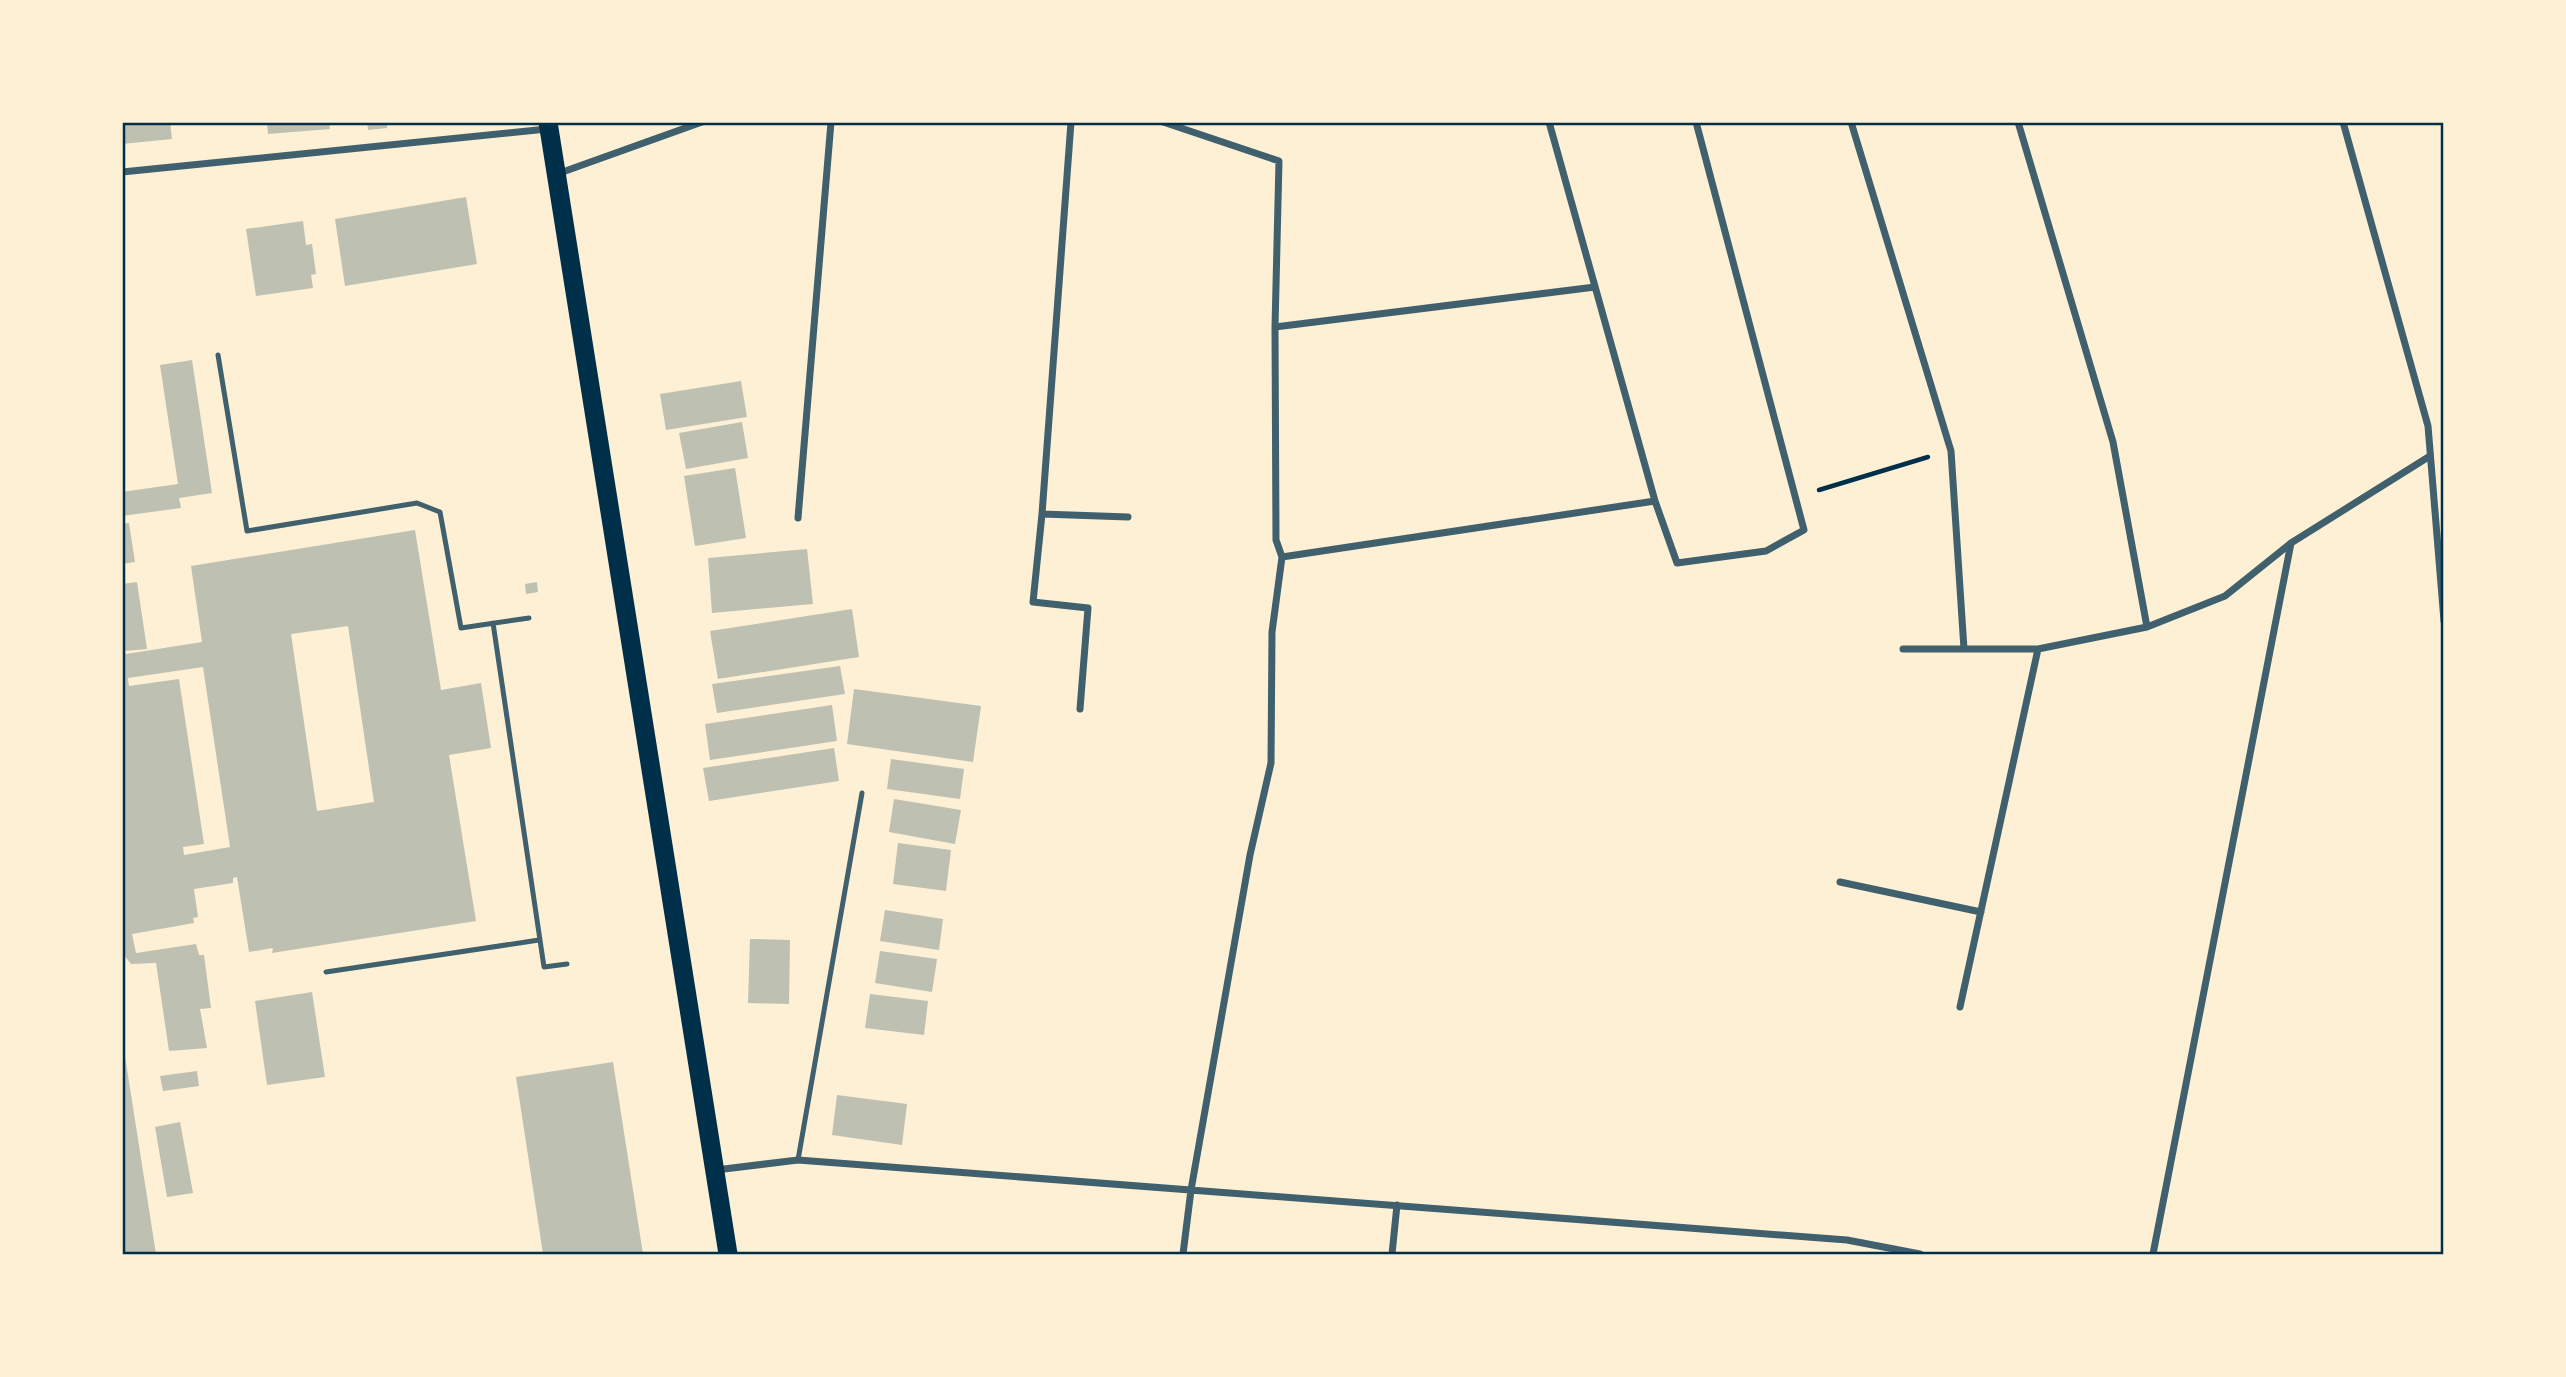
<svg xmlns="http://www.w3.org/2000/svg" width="2566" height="1377" font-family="'Crimson Pro',serif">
	<rect width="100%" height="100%" fill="#fdf0d5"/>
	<path fill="#bec0b2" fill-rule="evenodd" d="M122 122H170L172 139 122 144Z
		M267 122H329L330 129 268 134Z
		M367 122H387V128L368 130Z
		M466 197 477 264 345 286 335 219Z
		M303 221 306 245 312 244 316 274 311 275 313 288 256 296 246 229Z
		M192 360 212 493 179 498 181 508 122 516V492L178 484 160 365Z
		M741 381 747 417 666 430 660 394Z
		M742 422 748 458 686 469 679 433Z
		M735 468 746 538 695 546 684 476Z
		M129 523 135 562 122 564V524Z
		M415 530 441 690 481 683 491 748 449 755 476 921 272 953 273 948 249 952 237 877 233 878V883L194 889 198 917 193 918 194 923 132 934 136 953 196 944 199 955H204L211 1008 200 1009 207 1048 169 1051 156 963 131 964 124 955 122 944V584L137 582 147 649 125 651 126 654 202 642 191 566ZM348 626 374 802 317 811 291 634ZM203 667 230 847 184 855 183 847 204 844 179 679 129 686 128 678Z
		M807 549 813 604 712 613 708 558Z
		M537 582 538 592 526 594 525 584Z
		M852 609 859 657 718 679 710 631Z
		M840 666 845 694 717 713 712 684Z
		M854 689 981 706 973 762 847 744Z
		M832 705 837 741 710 760 705 724Z
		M834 748 839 781 709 801 703 768Z
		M891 759 964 769 960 799 887 789Z
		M894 799 961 810 955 844 889 832Z
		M898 843 951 850 946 891 893 884Z
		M885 910 943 919 939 950 880 941Z
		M750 939 790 940 789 1004 748 1003Z
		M880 951 937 959 932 992 875 983Z
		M312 992 325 1077 267 1085 255 1001Z
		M870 994 928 1001 924 1035 865 1028Z
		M122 1050H124L156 1254H122Z
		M613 1062 643 1254H543L516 1077Z
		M197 1071 199 1086 163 1091 160 1076Z
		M837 1095 907 1104 902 1145 832 1135Z
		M180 1122 193 1193 167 1197 155 1127Z"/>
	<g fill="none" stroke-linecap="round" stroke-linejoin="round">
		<path stroke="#003049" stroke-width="4.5" d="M1819 490 1928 457"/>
		<path stroke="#3f606c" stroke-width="5" d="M218 355 247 531 417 503 440 512 461 628 529 618
			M493 623 544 967 567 964
			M326 972 539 940
			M798 1160 862 793"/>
		<path stroke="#3f606c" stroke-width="7" d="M1071 122 1042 514 1128 517
			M1163 122 1279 161 1275 327 1276 540 1282 557
			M1549 122 1655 501
			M1851 122 1951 451 1964 649
			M2018 122 2113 442 2147 627
			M2343 122 2428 426 2444 621
			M122 172 547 129
			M557 174 702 122
			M1275 327 1595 287
			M1042 514 1033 602 1088 608 1080 709
			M798 518 831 122
			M1903 649H2038L2147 627 2225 596 2291 543 2430 456
			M1840 882 1981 912
			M1960 1007 2038 649
			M716 1170 798 1160 1847 1240 1920 1254
			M1183 1254 1191 1190 1250 855 1271 763 1272 632 1282 557 1655 501 1677 563 1766 551 1804 530 1696 122
			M1392 1254 1397 1205
			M2153 1254 2291 543"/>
		<path stroke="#003049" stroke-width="19" d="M548 122 728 1254"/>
	</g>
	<rect width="2566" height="1377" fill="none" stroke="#fdf0d5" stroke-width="248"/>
	<rect x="124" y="124" width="2318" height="1129" fill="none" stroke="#003049" stroke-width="2.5"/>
</svg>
